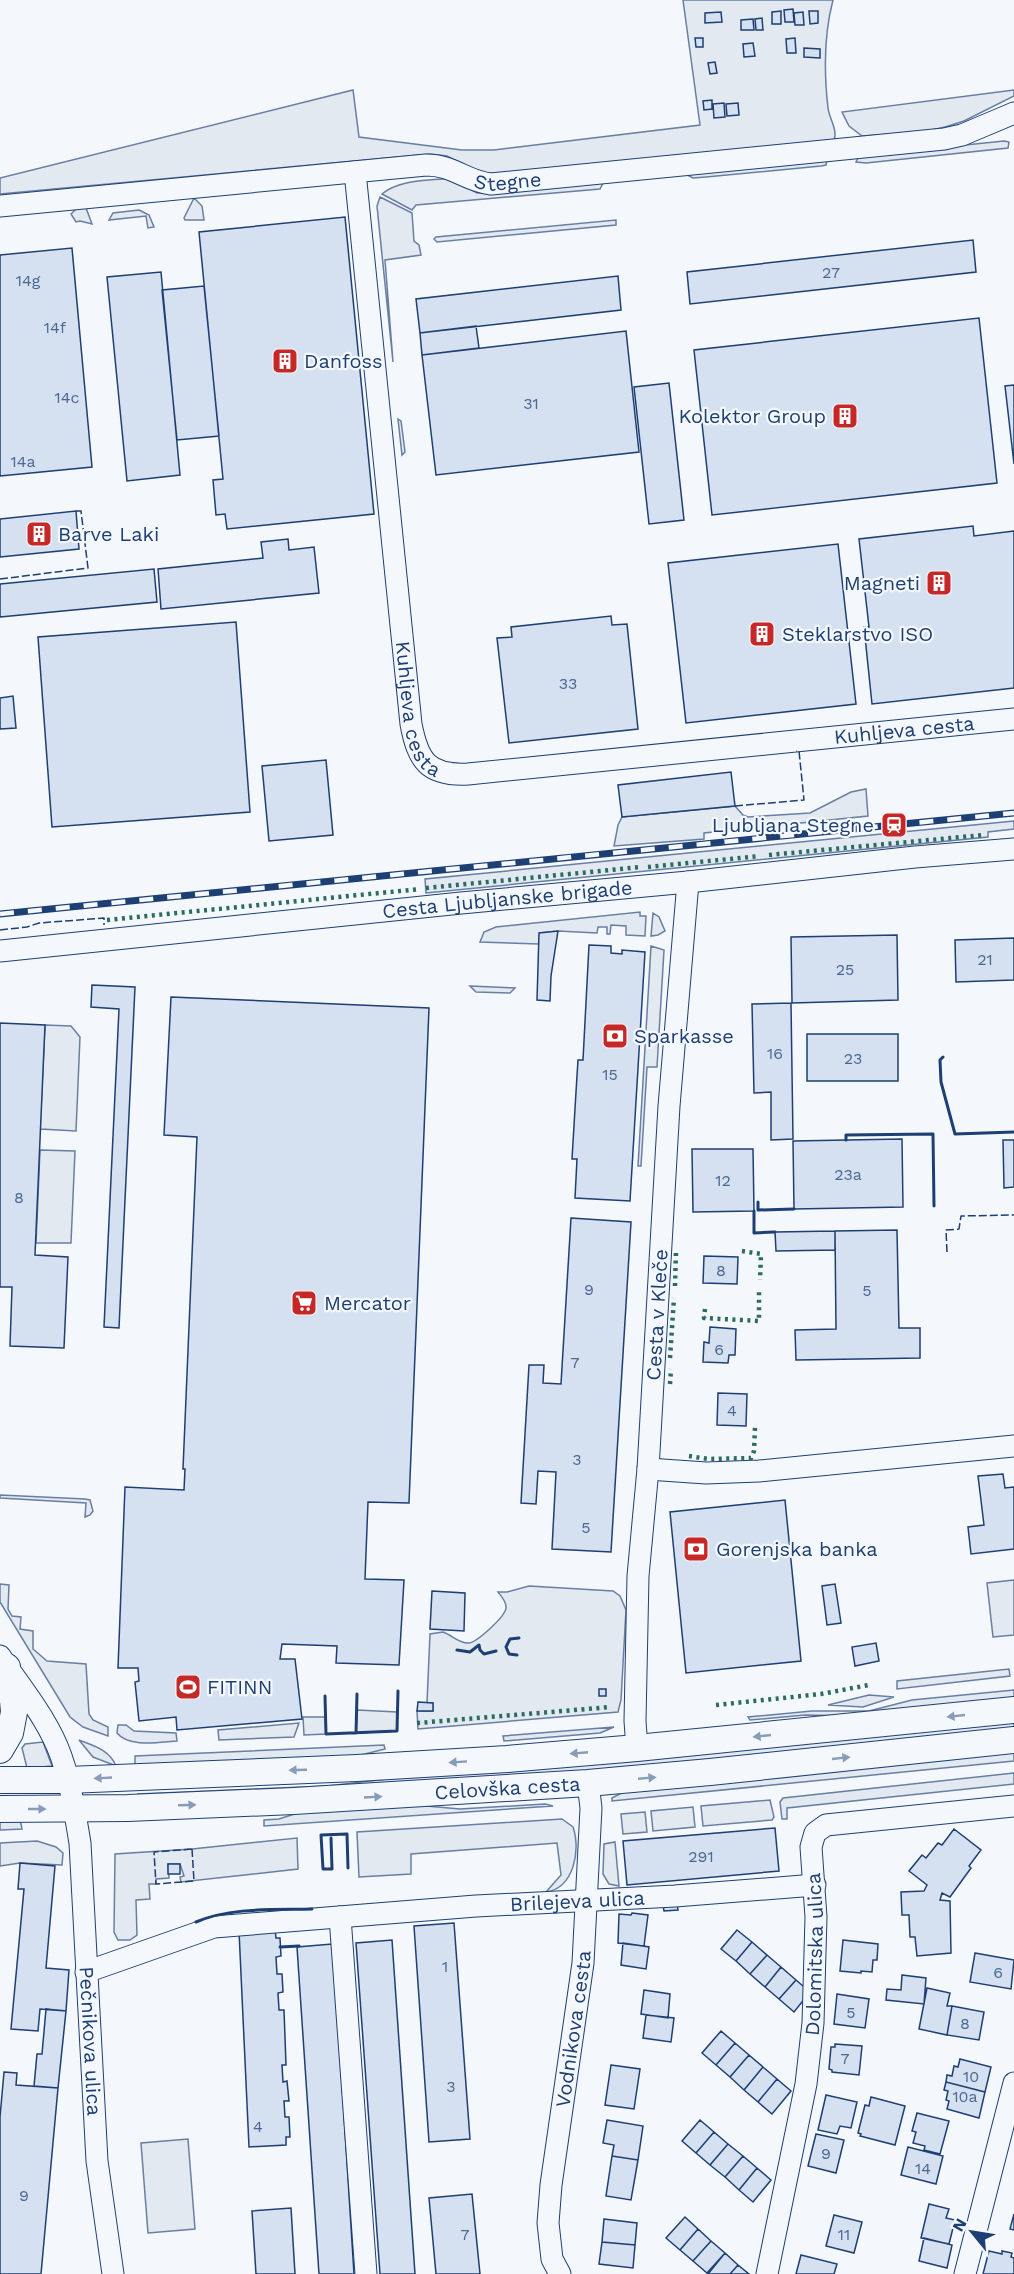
<svg xmlns="http://www.w3.org/2000/svg" width="1014" height="2274" font-family="'Work Sans',sans-serif">
	<rect width="100%" height="100%" fill="#f4f7fb"/>
	<path fill="#e3e9f0" stroke="#687fa3" stroke-width="1.5" d="M683 0H833C824 34 824 73 828 108 829 118 838 130 834 140L484 175 447 156 430 154 0 194V178L353 90 359 137 462 150H494L700 125Z
		M1014 90V96L964 121 945 127 923 132 862 136 849 126 842 112Z
		M1004 141 1009 142 1008 148 866 163 856 162 859 156Z
		M827 160 826 165 821 166 706 177 693 178 687 175 690 173Z
		M451 178 477 193 603 183 600 189 416 205 412 210 382 194C400 179 428 181 451 178Z
		M380 197 412 213 414 241 419 245 421 255 385 260 393 362 377 206Z
		M194 198 202 206 204 220H185L184 218Z
		M77 208H86L92 224 80 221 76 222 71 214Z
		M139 210 149 215 154 227 148 228 146 216 109 220 113 213Z
		M616 220V225L437 242 434 239 436 237Z
		M398 419 401 421 405 452 402 455Z
		M866 789 868 816 704 833V839L614 846 618 825 622 817 735 806 743 815 748 817 810 813 851 792Z
		M1014 821V829L988 832V837L426 893 425 879Z
		M640 912V916H646L645 936 626 935V926L611 925 610 934H607V927H598L597 933 558 931 540 933 539 944 480 942 484 932 496 927Z
		M653 913 659 917 665 931 658 935 651 936Z
		M651 946 664 950 657 1067H647L641 1166H638Z
		M470 986 515 988 510 993 476 992Z
		M45 1025 71 1026 80 1037 76 1131 40 1129Z
		M40 1150 75 1151 71 1243H36Z
		M0 1495 85 1499 90 1500 93 1511 90 1515 85 1517 86 1503 0 1498Z
		M1014 1580V1635L993 1637 987 1583Z
		M0 1584 9 1585 8 1609 12 1616 21 1617 20 1629 33 1631V1649L47 1661 86 1664 89 1714 93 1720 108 1727V1736L83 1727 70 1717 0 1602Z
		M529 1586 613 1591 620 1596 626 1610 621 1700 618 1712 418 1729 417 1711H433V1703H427L430 1634 443 1632C452 1635 459 1644 469 1643 477 1642 505 1617 506 1608 507 1602 501 1596 498 1592H507Z
		M1009 1669 1010 1676 897 1689V1681Z
		M1014 1690V1700L852 1716 805 1715 750 1720 748 1717 812 1711H869L912 1700Z
		M869 1695 894 1697 863 1707 828 1705Z
		M357 1710 397 1712V1731L356 1733Z
		M303 1717H325L326 1734 304 1735Z
		M1014 1720V1730L551 1776 139 1796 138 1794 327 1786 405 1777Z
		M299 1723 294 1737 219 1740 218 1730Z
		M118 1725H126L134 1731 176 1733 177 1741C160 1742 129 1748 117 1733Z
		M614 1727 600 1733 504 1741 503 1736Z
		M79 1740C94 1746 110 1750 116 1766L93 1757Z
		M43 1742 52 1766 27 1768 22 1748 25 1744Z
		M384 1745 385 1749 353 1757 135 1766V1756Z
		M1014 1750V1761L612 1801V1798L629 1789Z
		M1014 1773V1784L787 1808V1819H782L780 1802 783 1798Z
		M770 1800 774 1817 772 1820 703 1826 701 1806Z
		M545 1804 553 1806 264 1826V1820L279 1819 307 1810 415 1805 460 1809Z
		M693 1807 695 1827 653 1831 651 1811Z
		M645 1812 647 1832 623 1834 621 1814Z
		M20 1819 22 1829 0 1830V1820Z
		M562 1819 573 1827C581 1850 574 1888 546 1892L561 1875 557 1843 411 1854V1874L359 1877 357 1832Z
		M297 1838 298 1869 181 1882 180 1877 184 1876 180 1864H168L169 1878 156 1879V1884H149L150 1899 136 1900 137 1935 130 1940H118L114 1932 115 1854 192 1849Z
		M37 1841 56 1847 63 1853 62 1865 20 1863 0 1866V1843Z
		M615 1842 619 1886 609 1884 603 1874 604 1844Z
		M188 2139 195 2229 148 2233 141 2143Z"/>
	<path fill="#d5e0f0" stroke="#1d3f73" stroke-width="1.5" d="M793 9 794 22H785L784 10Z
		M781 11V24H772V12Z
		M809 11H818V23L810 24Z
		M721 12 722 22 705 23V13Z
		M803 12 804 25H795L794 13Z
		M762 18 763 30H756L755 19Z
		M753 19 754 30H741V20Z
		M695 38H703V47H696Z
		M795 38 796 53H787L786 39Z
		M753 43 755 56 744 57 743 44Z
		M804 48 820 49V58L804 57Z
		M715 62 717 73 710 74 708 63Z
		M712 100V109L704 110 703 101Z
		M724 103 725 117 714 118 713 104Z
		M738 103 739 115 727 116 726 104Z
		M345 217 374 514 227 529 225 514 216 515 213 480 223 479 199 232Z
		M973 240 976 272 690 304 687 272Z
		M72 248 92 467 0 476V255Z
		M161 272 180 475 127 481 107 277Z
		M618 276 621 310 420 333 416 299Z
		M204 286 219 436 177 440 162 290Z
		M979 318 997 483 712 515 694 350Z
		M476 326 479 348 422 355 420 333Z
		M626 331 639 452 436 475 422 355Z
		M669 383 684 520 649 524 634 387Z
		M1014 385V464L1005 386Z
		M76 511 79 549 0 557V519Z
		M973 526 974 536 1014 531V688L872 704 864 627H869L859 539Z
		M288 539 289 550 314 547 319 593 161 609 158 569 263 558 261 542Z
		M838 544 856 704 686 723 668 563Z
		M154 569 157 602 0 617V584Z
		M611 616 612 625 627 624 638 729 509 743 497 638 512 637 511 627Z
		M236 622 250 812 52 827 38 637Z
		M13 696 16 728 0 729V698Z
		M326 760 333 835 269 841 262 766Z
		M731 772 735 806 622 817 618 785Z
		M558 931 551 976 550 1001 537 1000 539 933Z
		M897 935 898 1000 792 1003 791 937Z
		M1014 938V980L956 982 955 940Z
		M589 945 611 946V953L622 954V950L645 952 630 1201 575 1198 577 1159H572L576 1092 578 1060H583Z
		M92 985 135 987 119 1328 104 1327 119 1009 91 1007Z
		M171 997 429 1008 409 1503 368 1502 365 1579 404 1580 399 1665 336 1663 337 1646 282 1644 280 1659H295L302 1719 177 1730 176 1717 139 1721 135 1682 139 1681 138 1668H118L125 1487 184 1490 185 1469H183L197 1137 164 1135Z
		M791 1003 793 1139 771 1140V1092L754 1093 752 1004Z
		M0 1023 45 1025 35 1255 68 1257 64 1348 10 1346 12 1287H0Z
		M807 1034H898V1081H807Z
		M902 1139 903 1207 794 1209 793 1141Z
		M1003 1140H1014V1187L1004 1188Z
		M692 1149H753L754 1211 693 1212Z
		M571 1218 631 1222 611 1552 552 1549 556 1472 538 1471 536 1504 521 1503 529 1365H544L543 1383 561 1384Z
		M897 1230 899 1328H920V1358L796 1360 795 1330 836 1329 835 1231Z
		M835 1231V1250L776 1251 775 1232Z
		M704 1256 738 1257 737 1284 703 1283Z
		M710 1327 736 1329 735 1355H729L728 1363 703 1362 704 1342 709 1343Z
		M718 1393 747 1394 746 1426 717 1425Z
		M1003 1474 1005 1488 1014 1487V1549L971 1554 968 1527 984 1525 978 1476Z
		M785 1500 801 1661 686 1673 670 1512Z
		M835 1584 841 1623 827 1625 822 1586Z
		M432 1591 465 1593 464 1631 430 1629Z
		M876 1643 879 1661 855 1666 852 1647Z
		M599 1689H606V1696H599Z
		M418 1702 433 1703V1711H417Z
		M775 1828 779 1871 627 1885 623 1841Z
		M954 1829 981 1850 969 1866 971 1868 950 1897 942 1893 940 1900 950 1901 951 1953 917 1956 915 1937H910L909 1915H902L901 1892 924 1891 927 1885 909 1871 922 1855 926 1858 938 1843 942 1845Z
		M20 1863 55 1866 46 1968 69 1970 66 2011 40 2009 38 2031 11 2029 24 1889H18Z
		M168 1864H180V1874H168Z
		M677 1903 678 1910 664 1911 663 1904Z
		M632 1913 648 1915 644 1946 618 1943 619 1914 631 1915Z
		M454 1923 470 2139 429 2142 414 1926Z
		M275 1929 276 1938H280L281 1956 276 1957 277 1974H282L283 1992 278 1993 279 2010H284L286 2065H282L283 2082 287 2081 289 2101H284L285 2117H289L290 2137H286V2145L249 2147 239 1931Z
		M737 1930 752 1942 736 1961 721 1949Z
		M392 1940 415 2274H380L356 1943Z
		M843 1940 878 1944 877 1960H873L872 1972 861 1971V1973L840 1971Z
		M752 1942 767 1955 750 1974 736 1961Z
		M623 1943 649 1947 646 1969 621 1965Z
		M332 1944 334 1956 354 2274H319L297 1947Z
		M975 1953 1014 1960 1011 1989 970 1982Z
		M767 1955 781 1967 765 1987 750 1974Z
		M781 1967 796 1980 779 1999 765 1987Z
		M902 1975 926 1978 924 2004 886 2000 887 1989 901 1990Z
		M796 1980 810 1992 794 2012 779 1999Z
		M927 1988 950 1993 947 2006H952L947 2035 919 2029Z
		M644 1990 670 1994 668 2018 641 2014Z
		M837 1994 869 1999 865 2028 834 2024Z
		M952 2006 984 2012 979 2040 947 2035Z
		M46 2009 66 2011 58 2088 34 2086 37 2054H42Z
		M646 2015 674 2018 671 2042 643 2038Z
		M721 2031 735 2043 716 2065 702 2053Z
		M735 2043 749 2055 730 2077 716 2065Z
		M835 2044 862 2046 859 2075 832 2072V2070L829 2069 831 2047H835Z
		M749 2055 763 2067 744 2090 730 2077Z
		M960 2059 991 2067 985 2092 946 2082 947 2075 952 2076 954 2066 958 2067Z
		M611 2065 640 2069 634 2109 605 2105Z
		M763 2067 777 2079 758 2102 744 2090Z
		M4 2072 17 2073 16 2085 58 2088 41 2274H0V2117Z
		M777 2079 791 2091 772 2114 758 2102Z
		M946 2082 985 2092 979 2118 947 2109 949 2101 946 2100 948 2091 944 2090Z
		M826 2095 857 2102 851 2128 840 2126 837 2134 818 2130Z
		M871 2097 905 2106 895 2145 860 2136 861 2134 858 2133 865 2105 869 2106Z
		M917 2113 949 2121 940 2154 924 2150 925 2146 913 2143 916 2132 912 2131Z
		M607 2120 643 2126 638 2160 612 2156 614 2145 603 2143Z
		M700 2120 714 2132 696 2153 682 2141Z
		M714 2132 728 2144 710 2165 696 2153Z
		M816 2134 844 2140 836 2173 808 2166Z
		M728 2144 743 2156 725 2177 710 2165Z
		M908 2147 943 2156 936 2184 901 2175Z
		M612 2156 638 2160 631 2200 606 2196Z
		M743 2156 757 2168 739 2190 725 2177Z
		M757 2168 771 2180 753 2202 739 2190Z
		M472 2194 480 2274H436L429 2198Z
		M929 2204 949 2209 946 2218 955 2220 949 2244 921 2238Z
		M291 2208 295 2274H256L252 2211Z
		M1014 2214V2230L1010 2229Z
		M834 2215 862 2222 854 2253 826 2246Z
		M685 2217 698 2229 680 2250 666 2238Z
		M604 2219 637 2223 635 2245 602 2242Z
		M698 2229 711 2241 693 2261 680 2250Z
		M924 2238 952 2245 947 2268 919 2261Z
		M711 2241 725 2253 707 2273 693 2261Z
		M602 2242 635 2245 633 2268 599 2264Z
		M989 2251 1002 2254V2251L1012 2253 1011 2257 1014 2258V2274H983Z
		M725 2253 738 2265 730 2274H708Z
		M801 2255 837 2264 834 2274H796Z
		M738 2265 749 2274H730Z"/>
	<g fill="none" stroke-linecap="round" stroke-linejoin="round">
		<g stroke="#1d3f73" stroke-width="23">
			<g id="minor">
				<path id="s1" d="M355 172 411 724C418 761 428 776 468 774L1014 719"/>
				<path id="s2" d="M0 206 426 165C454 165 465 181 491 184L944 139 962 135 1014 113"/>
				<path id="s3" d="M0 951 461 903 688 882 915 857 1014 849"/>
				<path d="M648 1469 706 1473 759 1471 1014 1446"/>
				<path id="s4" d="M0 1656C21 1688 48 1719 61 1756 71 1784 75 1814 80 1843L97 2161 113 2274"/>
				<path id="s5" d="M637 1748 635 1721 638 1576 648 1469 669 1106 688 882"/>
				<path d="M340 1917 366 2274"/>
				<path id="s6" d="M86 1972 214 1927 476 1906 675 1896 815 1885"/>
				<path id="s7" d="M560 2274 552 2259 548 2223 551 2185 583 1963 591 1808 588 1783"/>
				<path id="s8" d="M767 2274 806 2084 813 2023 816 1917 811 1847 815 1833 826 1825 1014 1806"/>
				<path d="M965 2274 1014 2083"/>
			</g>
		</g>
		<g stroke="#1d3f73" stroke-width="28">
			<g id="major">
				<path d="M0 1750 10 1733 14 1712 13 1700 8 1688 7 1667"/>
				<path d="M0 1780H68L357 1768 507 1759 637 1748 1014 1710"/>
				<path id="s9" d="M0 1809 128 1808 294 1801 588 1783 710 1772 1014 1740"/>
			</g>
		</g>
		<use href="#minor" stroke="#f4f7fb" stroke-width="21"/>
		<use href="#major" stroke="#f4f7fb" stroke-width="26"/>
		<g stroke="#1d3f73" stroke-width="7">
			<path id="rail" d="M0 914 1014 813"/>
		</g>
		<use href="#rail" stroke="#f4f7fb" stroke-width="4.5" stroke-dasharray="14" stroke-linecap="butt"/>
		<path stroke="#2c6c60" stroke-width="4.5" stroke-dasharray="3 4.5" stroke-linecap="butt" d="M769 855 983 835
			M648 867 760 856
			M426 888 641 867
			M107 920 420 889
			M742 1251 761 1254 760 1280
			M675 1286 676 1251
			M705 1309 704 1318 759 1321V1291
			M670 1358 674 1298
			M670 1384 671 1369
			M689 1456 708 1459 751 1458 754 1451 755 1427
			M716 1705 821 1694 869 1685
			M417 1723 611 1707"/>
		<path stroke="#1d3f73" stroke-width="1.5" stroke-dasharray="8 3" stroke-linecap="butt" d="M0 579 88 568 81 511H76
			M735 806 804 800 799 751H796
			M0 930 27 927 39 923 104 918V925
			M947 1252 946 1230 959 1229 961 1216 1014 1215
			M192 1849 194 1881 156 1884 154 1852Z"/>
		<path stroke="#1d3f73" stroke-width="3" d="M943 1057 940 1060 941 1082 955 1134 1014 1132
			M846 1140V1135L933 1134 934 1206
			M758 1202V1210L794 1209
			M754 1211V1233L775 1232
			M457 1650 470 1652 479 1645 480 1650 484 1654 496 1651
			M517 1655 509 1654 506 1647 510 1639 519 1638
			M325 1696 326 1734 397 1731 398 1691
			M356 1733 357 1694
			M331 1838 332 1869H323L321 1835 347 1834 348 1868
			M196 1922C231 1907 275 1910 312 1909
			M280 1947 299 1946"/>
	</g>
	<defs><path id="oneway-solid" d="M-6-.8H1V-3.2L6.5 0L1 3.2V.8H-6Z" transform="scale(1.5)"/></defs>
	<g fill="#889bb7">
		<use href="#oneway-solid" transform="translate(956 1716) rotate(174)"/>
		<use href="#oneway-solid" transform="translate(762 1736) rotate(174)"/>
		<use href="#oneway-solid" transform="translate(579 1753) rotate(175)"/>
		<use href="#oneway-solid" transform="translate(841 1758) rotate(-6)"/>
		<use href="#oneway-solid" transform="translate(458 1762) rotate(176)"/>
		<use href="#oneway-solid" transform="translate(298 1770) rotate(178)"/>
		<use href="#oneway-solid" transform="translate(103 1778) rotate(177)"/>
		<use href="#oneway-solid" transform="translate(647 1778) rotate(-5)"/>
		<use href="#oneway-solid" transform="translate(373 1797) rotate(-3)"/>
		<use href="#oneway-solid" transform="translate(187 1805) rotate(-2)"/>
		<use href="#oneway-solid" transform="translate(37 1809)"/>
	</g>
	<defs>
		<g id="building-square" transform="scale(1.35)"><rect x="-9" y="-9" width="18" height="18" rx="4" fill="#c62828" stroke="#f4f7fb"/><path d="M-4-6H4V6H1V3H-1V6H-4ZM-2.5-4.3h1.7v1.8h-1.7ZM.8-4.3h1.7v1.8H.8ZM-2.5-1h1.7V.8h-1.7ZM.8-1h1.7V.8H.8Z" fill="#fff"/></g>
		<g id="station-square" transform="scale(1.35)"><rect x="-9" y="-9" width="18" height="18" rx="4" fill="#c62828" stroke="#f4f7fb"/><path d="M-3-6H3Q5-6 5-4V2Q5 4 3 4L4.5 6H3L1.5 4h-3L-3 6H-4.5L-3 4Q-5 4-5 2V-4Q-5-6-3-6ZM-3.5-4v3h7v-3ZM-3.5 1v1.5H-2V1ZM2 1v1.5H3.5V1Z" fill="#fff"/></g>
		<g id="bank-square" transform="scale(1.35)"><rect x="-9" y="-9" width="18" height="18" rx="4" fill="#c62828" stroke="#f4f7fb"/><path d="M-6-4H6V4H-6ZM0-2.3a2.3 2.3 0 1 0 0 4.6a2.3 2.3 0 1 0 0-4.6Z" fill="#fff"/></g>
		<g id="supermarket-square" transform="scale(1.35)"><rect x="-9" y="-9" width="18" height="18" rx="4" fill="#c62828" stroke="#f4f7fb"/><path d="M-6-5.5h2.5l.6 2H6L4.5 2H-2.5L-4.4-4H-6ZM-1.5 3.2a1.3 1.3 0 1 0 .1 0ZM3 3.2a1.3 1.3 0 1 0 .1 0Z" fill="#fff"/></g>
		<g id="stadium-square" transform="scale(1.35)"><rect x="-9" y="-9" width="18" height="18" rx="4" fill="#c62828" stroke="#f4f7fb"/><path d="M0-5a6.5 5 0 1 0 0 10a6.5 5 0 1 0 0-10ZM-3.5-1.8h7v3.6h-7Z" fill="#fff"/></g>
	</defs>
	<g fill-rule="evenodd">
		<use href="#building-square" x="285" y="361"/>
		<use href="#building-square" x="845" y="416"/>
		<use href="#building-square" x="39" y="534"/>
		<use href="#building-square" x="939" y="583"/>
		<use href="#building-square" x="762" y="634"/>
		<use href="#station-square" x="894" y="825"/>
		<use href="#bank-square" x="615" y="1036"/>
		<use href="#supermarket-square" x="304" y="1303"/>
		<use href="#bank-square" x="696" y="1549"/>
		<use href="#stadium-square" x="188" y="1687"/>
	</g>
	<g text-anchor="middle" stroke-width="4.5" stroke-linejoin="round" paint-order="stroke">
		<g font-size="16" fill="#4b6792">
			<text x="831" y="278">27</text>
			<text x="28" y="286">14g</text>
			<text x="55" y="333">14f</text>
			<text x="67" y="403">14c</text>
			<text x="531" y="409">31</text>
			<text x="23" y="467">14a</text>
			<text x="568" y="689">33</text>
			<text x="985" y="965">21</text>
			<text x="845" y="975">25</text>
			<text x="775" y="1059">16</text>
			<text x="853" y="1064">23</text>
			<text x="610" y="1080">15</text>
			<text x="848" y="1180">23a</text>
			<text x="723" y="1186">12</text>
			<text x="19" y="1203">8</text>
			<text x="721" y="1276">8</text>
			<text x="589" y="1295">9</text>
			<text x="867" y="1296">5</text>
			<text x="719" y="1355">6</text>
			<text x="575" y="1368">7</text>
			<text x="732" y="1416">4</text>
			<text x="577" y="1465">3</text>
			<text x="586" y="1533">5</text>
			<text x="701" y="1862">291</text>
			<text x="445" y="1972">1</text>
			<text x="998" y="1978">6</text>
			<text x="851" y="2018">5</text>
			<text x="965" y="2029">8</text>
			<text x="845" y="2064">7</text>
			<text x="971" y="2082">10</text>
			<text x="451" y="2092">3</text>
			<text x="965" y="2102">10a</text>
			<text x="258" y="2132">4</text>
			<text x="826" y="2159">9</text>
			<text x="923" y="2174">14</text>
			<text x="24" y="2201">9</text>
			<text x="465" y="2240">7</text>
			<text x="844" y="2240">11</text>
		</g>
		<g font-size="20" fill="#1d3f73" stroke="#f4f7fb">
			<text dy="7" stroke="none"><textPath href="#s2" startOffset="513">Stegne</textPath></text>
			<text dy="7" stroke="none"><textPath href="#s1" startOffset="542">Kuhljeva cesta</textPath></text>
			<text dy="7" stroke="none"><textPath href="#s1" startOffset="1080">Kuhljeva cesta</textPath></text>
			<text dy="7" stroke="none"><textPath href="#s3" startOffset="510">Cesta Ljubljanske brigade</textPath></text>
			<text dy="7" stroke="none"><textPath href="#s5" startOffset="434">Cesta v Kleče</textPath></text>
			<text dy="7" stroke="none"><textPath href="#s9" startOffset="508">Celovška cesta</textPath></text>
			<text dy="7" stroke="none"><textPath href="#s6" startOffset="500">Brilejeva ulica</textPath></text>
			<text dy="7" stroke="none"><textPath href="#s8" startOffset="324">Dolomitska ulica</textPath></text>
			<text dy="7" stroke="none"><textPath href="#s7" startOffset="249">Vodnikova cesta</textPath></text>
			<text dy="7" stroke="none"><textPath href="#s4" startOffset="405">Pečnikova ulica</textPath></text>
		</g>
		<g font-size="20" fill="#1d3f73" stroke="#f4f7fb" text-anchor="start">
			<text x="304" y="368">Danfoss</text>
			<text x="826" y="423" text-anchor="end">Kolektor Group</text>
			<text x="58" y="541">Barve Laki</text>
			<text x="920" y="590" text-anchor="end">Magneti</text>
			<text x="782" y="641">Steklarstvo ISO</text>
			<text x="874" y="832" text-anchor="end">Ljubljana Stegne</text>
			<text x="634" y="1043">Sparkasse</text>
			<text x="324" y="1310">Mercator</text>
			<text x="716" y="1556">Gorenjska banka</text>
			<text x="207" y="1694">FITINN</text>
		</g>
	</g>
	<g transform="translate(972 2232) rotate(300)" stroke="#f4f7fb" stroke-width="4.5" paint-order="stroke">
	<path d="M0-4.5L10 22L0 15L-10 22Z" fill="#1d3f73"/>
	<text y="-9" font-size="16" font-weight="bold" text-anchor="middle" fill="#1d3f73">N</text>
	</g>
</svg>
